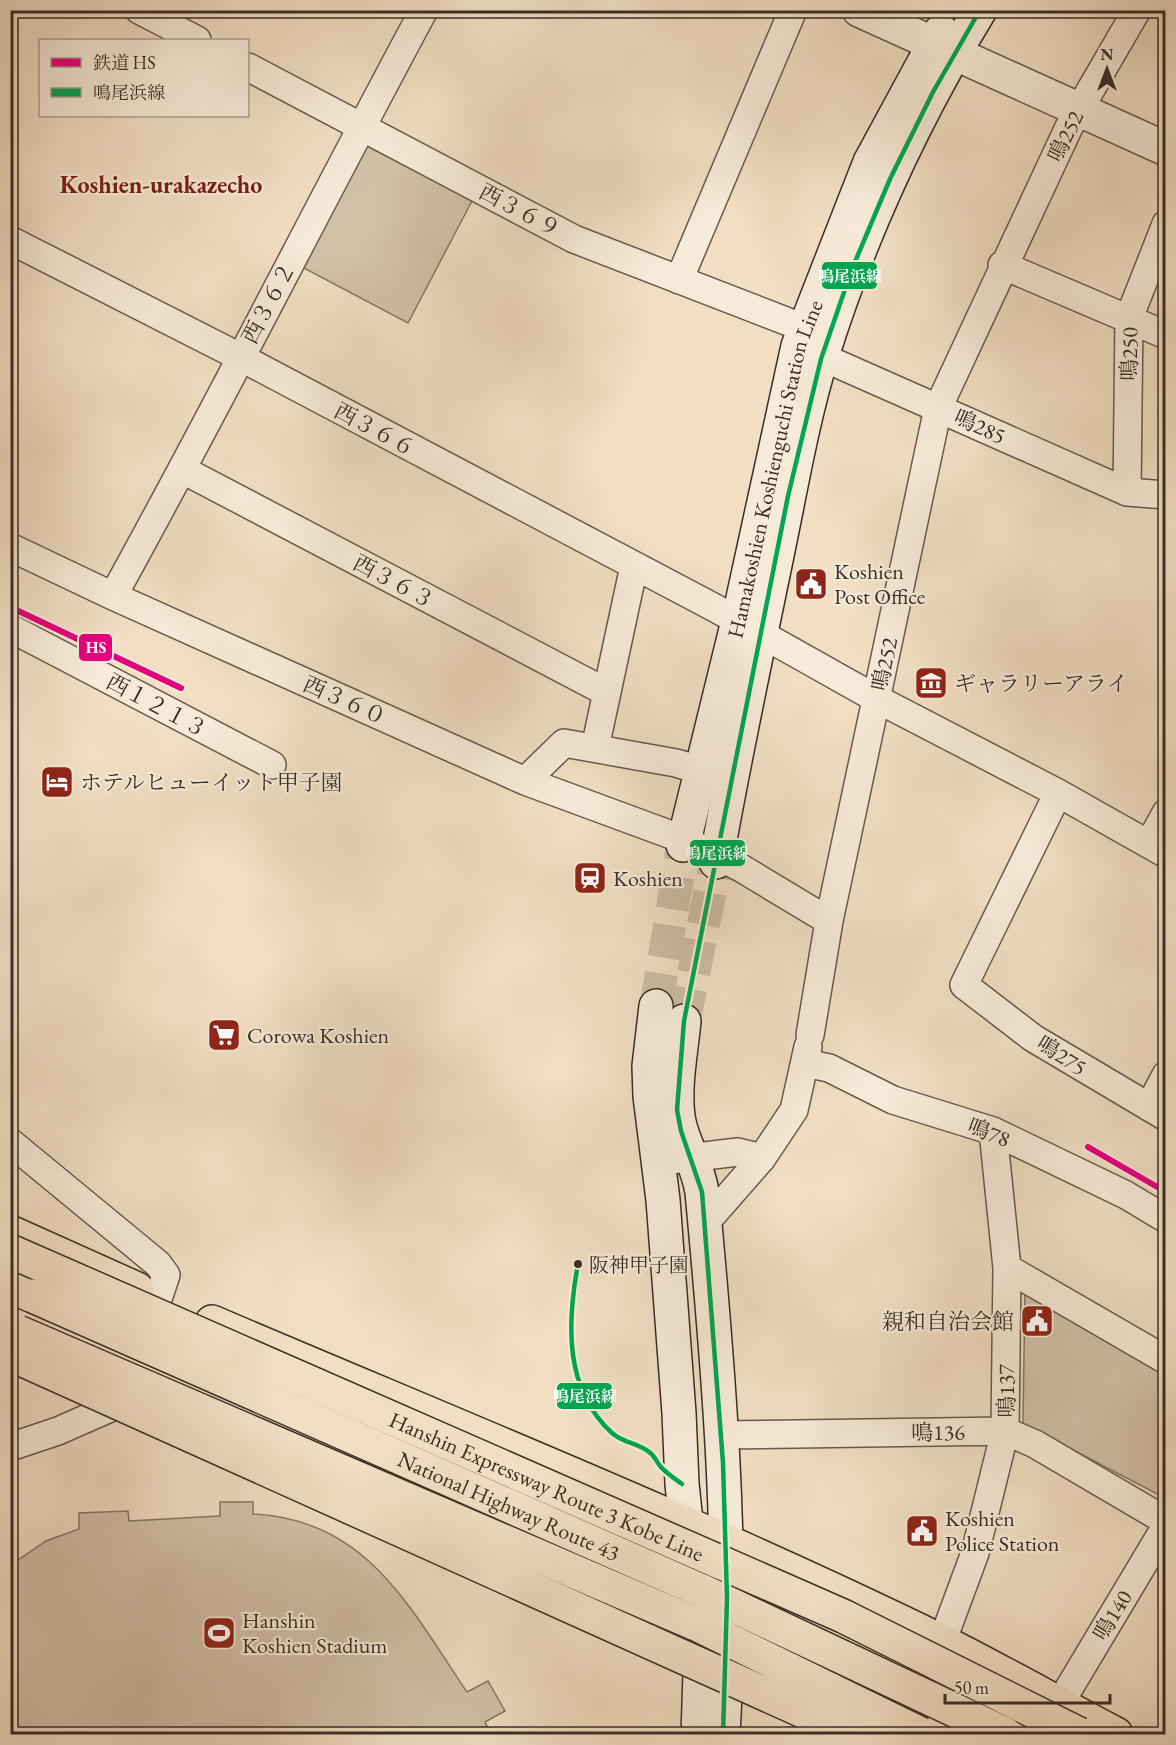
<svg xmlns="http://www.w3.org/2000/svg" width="1176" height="1745" font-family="'EB Garamond','Noto Serif JP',serif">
	<rect width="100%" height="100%" fill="#f1dec3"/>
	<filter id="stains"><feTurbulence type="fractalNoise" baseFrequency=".00333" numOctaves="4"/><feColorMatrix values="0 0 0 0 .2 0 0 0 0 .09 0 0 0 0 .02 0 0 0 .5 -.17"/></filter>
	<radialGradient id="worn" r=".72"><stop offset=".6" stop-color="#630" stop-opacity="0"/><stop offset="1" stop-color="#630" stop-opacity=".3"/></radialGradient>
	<path fill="#d2c0a8" stroke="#867767" stroke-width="1.5" d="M365 143 473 199 408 323 300 266Z
		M1025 1289 1165 1373V1498L1023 1424Z
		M220 1502H253V1514C367 1519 410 1608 467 1692L488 1681 505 1711 485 1722 491 1734H11V1565L46 1541 79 1529V1513L128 1511 129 1521 220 1516Z"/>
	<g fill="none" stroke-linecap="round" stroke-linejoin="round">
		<path stroke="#ccbba4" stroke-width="33" stroke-dasharray="33 16" stroke-linecap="butt" d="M656 1006 683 845
			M684 1021 716 862"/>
		<g stroke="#675a4d" stroke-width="30">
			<path id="minor" d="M139 10 197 40
				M248 67 574 239 804 328
				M10 240 240 357 715 608 877 699 1058 793 1166 854
				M1002 265 1166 335
				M679 280 793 10
				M804 349 1127 492 1166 495
				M183 470 606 692
				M1127 492 1129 318 1166 224
				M10 547 113 596 525 781 685 840 741 868 829 921
				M113 596C220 403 319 205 424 10
				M10 628 272 765
				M595 748 634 566
				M525 781 564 743 676 763 703 771
				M1058 793 964 985 1033 1038 1166 1117
				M1149 844 1166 813
				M810 1035 829 921 938 408 1069 127 1137 10
				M805 1063 829 1068 893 1100 993 1131 1126 1195 1166 1219
				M1149 1107 1166 1075
				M10 1142 158 1264 166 1275 158 1299
				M671 1160 738 1152 762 1158
				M705 1223 762 1158 794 1110 808 1047
				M1007 1268 1166 1360
				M722 1435 1005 1431 1035 1444 1166 1521
				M10 1447 58 1431 108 1409
				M942 1642 975 1553 1005 1431 1007 1268 993 1131
				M1059 1705 1166 1526"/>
		</g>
		<g stroke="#675a4d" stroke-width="36">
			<path id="tertiary" d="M859 10 1166 149
				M1025 1734 1043 1696"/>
		</g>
		<g stroke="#392e26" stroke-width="36">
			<g id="secondary">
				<path id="s1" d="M683 845 738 621 798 346 870 162 941 31"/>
				<path d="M716 862C734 759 756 657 777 555 791 488 802 421 822 356 860 235 914 118 980 10"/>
				<path d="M656 1006 649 1066 650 1096 663 1200 679 1413 682 1484 689 1550"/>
				<path d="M684 1021C681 1053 673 1091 679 1122 684 1146 698 1165 702 1192 719 1373 734 1553 723 1734"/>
				<path d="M693 1599 700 1673 698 1734"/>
			</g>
		</g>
		<g stroke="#392e26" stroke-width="36">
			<path id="trunk" d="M10 1232 137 1289
				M10 1286 33 1296
				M212 1322C456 1426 701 1524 939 1640 999 1670 1057 1703 1116 1734"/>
		</g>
		<use href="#minor" stroke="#f6ead8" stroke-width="27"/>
		<use href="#tertiary" stroke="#f6ead8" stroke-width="33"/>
		<use href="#secondary" stroke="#f6ead8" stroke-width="33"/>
		<use href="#trunk" stroke="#f1dec3" stroke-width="33"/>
		<g stroke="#392e26" stroke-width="36" stroke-linecap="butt">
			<g id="trunk-bridge">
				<path id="s2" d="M33 1296 700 1590 1005 1734"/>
				<path d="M18 1332 696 1624 921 1734"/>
			</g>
		</g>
		<g stroke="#392e26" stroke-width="36" stroke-linecap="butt">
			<g id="motorway-bridge">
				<path id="s3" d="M10 1251 843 1616 1079 1734"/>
				<path d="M10 1354 854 1734"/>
			</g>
		</g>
		<use href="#trunk-bridge" stroke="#f1dec3" stroke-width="33"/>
		<use href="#motorway-bridge" stroke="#f1dec3" stroke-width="33"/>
		<g stroke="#f6ead8" stroke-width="9">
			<path id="bus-1" d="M578 1264C567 1323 564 1389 612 1433 623 1443 638 1443 649 1452 654 1455 657 1462 660 1466 666 1473 675 1479 682 1484
				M723 1734 727 1598 723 1463 702 1192 681 1131 677 1110 684 1021 788 496 821 359 852 269 890 179 933 92 980 10"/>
		</g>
		<use href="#bus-1" stroke="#00a651" stroke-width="4.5"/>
		<g stroke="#f6ead8" stroke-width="10">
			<path id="rail-1" d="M10 607 181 688
				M1088 1147 1166 1192"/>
		</g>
		<use href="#rail-1" stroke="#e5007d" stroke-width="6"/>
	</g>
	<defs>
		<g id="civic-square" transform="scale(1.725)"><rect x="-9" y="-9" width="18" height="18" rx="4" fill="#8f2418" stroke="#f6ead8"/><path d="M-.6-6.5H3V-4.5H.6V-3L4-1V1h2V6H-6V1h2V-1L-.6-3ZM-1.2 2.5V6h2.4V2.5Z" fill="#fff"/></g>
		<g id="museum-square" transform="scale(1.725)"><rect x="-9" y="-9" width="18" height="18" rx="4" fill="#8f2418" stroke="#f6ead8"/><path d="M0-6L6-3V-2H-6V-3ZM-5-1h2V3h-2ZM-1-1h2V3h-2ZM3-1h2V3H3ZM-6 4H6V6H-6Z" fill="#fff"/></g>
		<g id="hotel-square" transform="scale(1.725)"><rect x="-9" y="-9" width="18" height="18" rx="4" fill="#8f2418" stroke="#f6ead8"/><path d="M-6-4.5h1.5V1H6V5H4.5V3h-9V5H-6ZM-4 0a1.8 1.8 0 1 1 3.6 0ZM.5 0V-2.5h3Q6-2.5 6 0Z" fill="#fff"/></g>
		<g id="station-square" transform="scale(1.725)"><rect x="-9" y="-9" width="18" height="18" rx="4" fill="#8f2418" stroke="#f6ead8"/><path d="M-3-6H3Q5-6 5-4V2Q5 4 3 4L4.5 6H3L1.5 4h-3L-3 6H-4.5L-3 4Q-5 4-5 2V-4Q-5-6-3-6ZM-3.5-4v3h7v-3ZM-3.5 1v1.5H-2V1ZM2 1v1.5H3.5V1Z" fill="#fff"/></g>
		<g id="supermarket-square" transform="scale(1.725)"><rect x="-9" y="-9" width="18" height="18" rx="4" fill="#8f2418" stroke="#f6ead8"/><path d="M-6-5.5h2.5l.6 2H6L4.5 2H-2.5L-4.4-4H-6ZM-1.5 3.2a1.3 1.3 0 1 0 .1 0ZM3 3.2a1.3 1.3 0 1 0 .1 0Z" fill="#fff"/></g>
		<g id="stadium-square" transform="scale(1.725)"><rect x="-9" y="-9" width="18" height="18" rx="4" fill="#8f2418" stroke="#f6ead8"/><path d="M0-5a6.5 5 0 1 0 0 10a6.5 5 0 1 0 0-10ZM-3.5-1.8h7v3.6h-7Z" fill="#fff"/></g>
	</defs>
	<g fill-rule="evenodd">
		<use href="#civic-square" x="811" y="584"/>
		<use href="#museum-square" x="931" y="683"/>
		<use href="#hotel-square" x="57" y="782"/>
		<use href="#station-square" x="590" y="878"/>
		<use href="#supermarket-square" x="224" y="1035"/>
		<use href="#civic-square" x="1037" y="1321"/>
		<use href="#civic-square" x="922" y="1531"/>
		<use href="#stadium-square" x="219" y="1633"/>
	</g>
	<circle fill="#392e26" stroke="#f6ead8" stroke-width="2" cx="578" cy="1264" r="5"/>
	<g text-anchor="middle" stroke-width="4.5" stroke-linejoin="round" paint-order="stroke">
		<g font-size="20" fill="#392e26" stroke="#f6ead8" text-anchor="start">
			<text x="589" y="1272">阪神甲子園</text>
		</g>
		<g font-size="22" fill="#392e26" stroke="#f6ead8">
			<text transform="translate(1065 136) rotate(-64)" y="8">鳴252</text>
			<text transform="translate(520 210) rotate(28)" y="8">西３６９</text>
			<text transform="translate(268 303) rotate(-62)" y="8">西３６２</text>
			<text transform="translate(1129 354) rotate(-89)" y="8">鳴250</text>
			<text transform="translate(980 426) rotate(24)" y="8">鳴285</text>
			<text transform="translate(375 429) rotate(28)" y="8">西３６６</text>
			<text dy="8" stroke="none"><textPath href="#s1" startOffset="387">Hamakoshien Koshienguchi Station Line</textPath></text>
			<text transform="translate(394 581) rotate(28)" y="8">西３６３</text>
			<text transform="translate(884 664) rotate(-78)" y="8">鳴252</text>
			<text transform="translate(345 700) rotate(24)" y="8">西３６０</text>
			<text transform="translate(157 705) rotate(28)" y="8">西１２１３</text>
			<text transform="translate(1062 1055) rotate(32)" y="8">鳴275</text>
			<text transform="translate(989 1132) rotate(21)" y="8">鳴78</text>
			<text transform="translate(1006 1391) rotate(-90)" y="8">鳴137</text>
			<text transform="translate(938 1432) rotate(-1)" y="8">鳴136</text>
			<text dy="8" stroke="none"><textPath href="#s3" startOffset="586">Hanshin Expressway Route 3 Kobe Line</textPath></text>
			<text dy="8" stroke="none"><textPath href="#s2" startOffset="520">National Highway Route 43</textPath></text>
			<text transform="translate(1112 1615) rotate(-59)" y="8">鳴140</text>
		</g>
		<g font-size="22" fill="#392e26" stroke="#f6ead8" text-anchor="start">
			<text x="834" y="579">Koshien<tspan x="834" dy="25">Post Office</tspan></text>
			<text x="954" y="691">ギャラリーアライ</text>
			<text x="80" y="790">ホテルヒューイット甲子園</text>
			<text x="613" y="886">Koshien</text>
			<text x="247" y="1043">Corowa Koshien</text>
			<text x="1014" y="1329" text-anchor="end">親和自治会館</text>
			<text x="945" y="1526">Koshien<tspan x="945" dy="25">Police Station</tspan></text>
			<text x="242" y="1628">Hanshin<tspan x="242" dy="25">Koshien Stadium</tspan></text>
		</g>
		<g font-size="24" font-weight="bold" fill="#7a1f14" stroke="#f6ead8">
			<text x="161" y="193">Koshien-urakazecho</text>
		</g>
	</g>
	<g stroke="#f6ead8" stroke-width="2">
		<rect x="821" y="261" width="57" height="29" rx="6" fill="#00a651"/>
		<rect x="78" y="633" width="35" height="29" rx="6" fill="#e5007d"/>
		<rect x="689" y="839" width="57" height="28" rx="6" fill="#00a651"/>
		<rect x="556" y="1382" width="57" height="28" rx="6" fill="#00a651"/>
	</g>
	<g font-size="16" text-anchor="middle" font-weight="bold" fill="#fff">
		<text x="850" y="282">鳴尾浜線</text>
		<text x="96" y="653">HS</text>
		<text x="717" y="859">鳴尾浜線</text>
		<text x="585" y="1402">鳴尾浜線</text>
	</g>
	<rect width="1176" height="1745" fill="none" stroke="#f1dec3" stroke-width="36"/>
	<rect x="12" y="12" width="1152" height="1721" fill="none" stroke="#392e26" stroke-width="3"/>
	<rect x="18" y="18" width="1140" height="1709" fill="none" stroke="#392e26" stroke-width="1.5"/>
	<rect x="39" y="39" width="210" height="78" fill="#f6ead8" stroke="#aa9f91" stroke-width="1.5"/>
	<rect x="51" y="58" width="30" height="9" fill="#e5007d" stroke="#aa9f91" stroke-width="1.5"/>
	<text x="93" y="69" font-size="18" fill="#392e26">鉄道 HS</text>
	<rect x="51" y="88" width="30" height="9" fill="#00a651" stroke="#aa9f91" stroke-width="1.5"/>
	<text x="93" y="99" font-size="18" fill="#392e26">鳴尾浜線</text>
	<g transform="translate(1107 69)" stroke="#f6ead8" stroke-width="4.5" paint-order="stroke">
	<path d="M0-4.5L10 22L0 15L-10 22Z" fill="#392e26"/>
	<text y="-9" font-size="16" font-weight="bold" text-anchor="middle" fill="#392e26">N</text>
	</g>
	<path d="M945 1694v9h165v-9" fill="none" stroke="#392e26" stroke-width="3"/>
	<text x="954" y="1694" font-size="18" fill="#392e26" stroke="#f6ead8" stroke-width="4.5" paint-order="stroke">50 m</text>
	<rect width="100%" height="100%" filter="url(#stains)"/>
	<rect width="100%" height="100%" fill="url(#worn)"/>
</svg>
